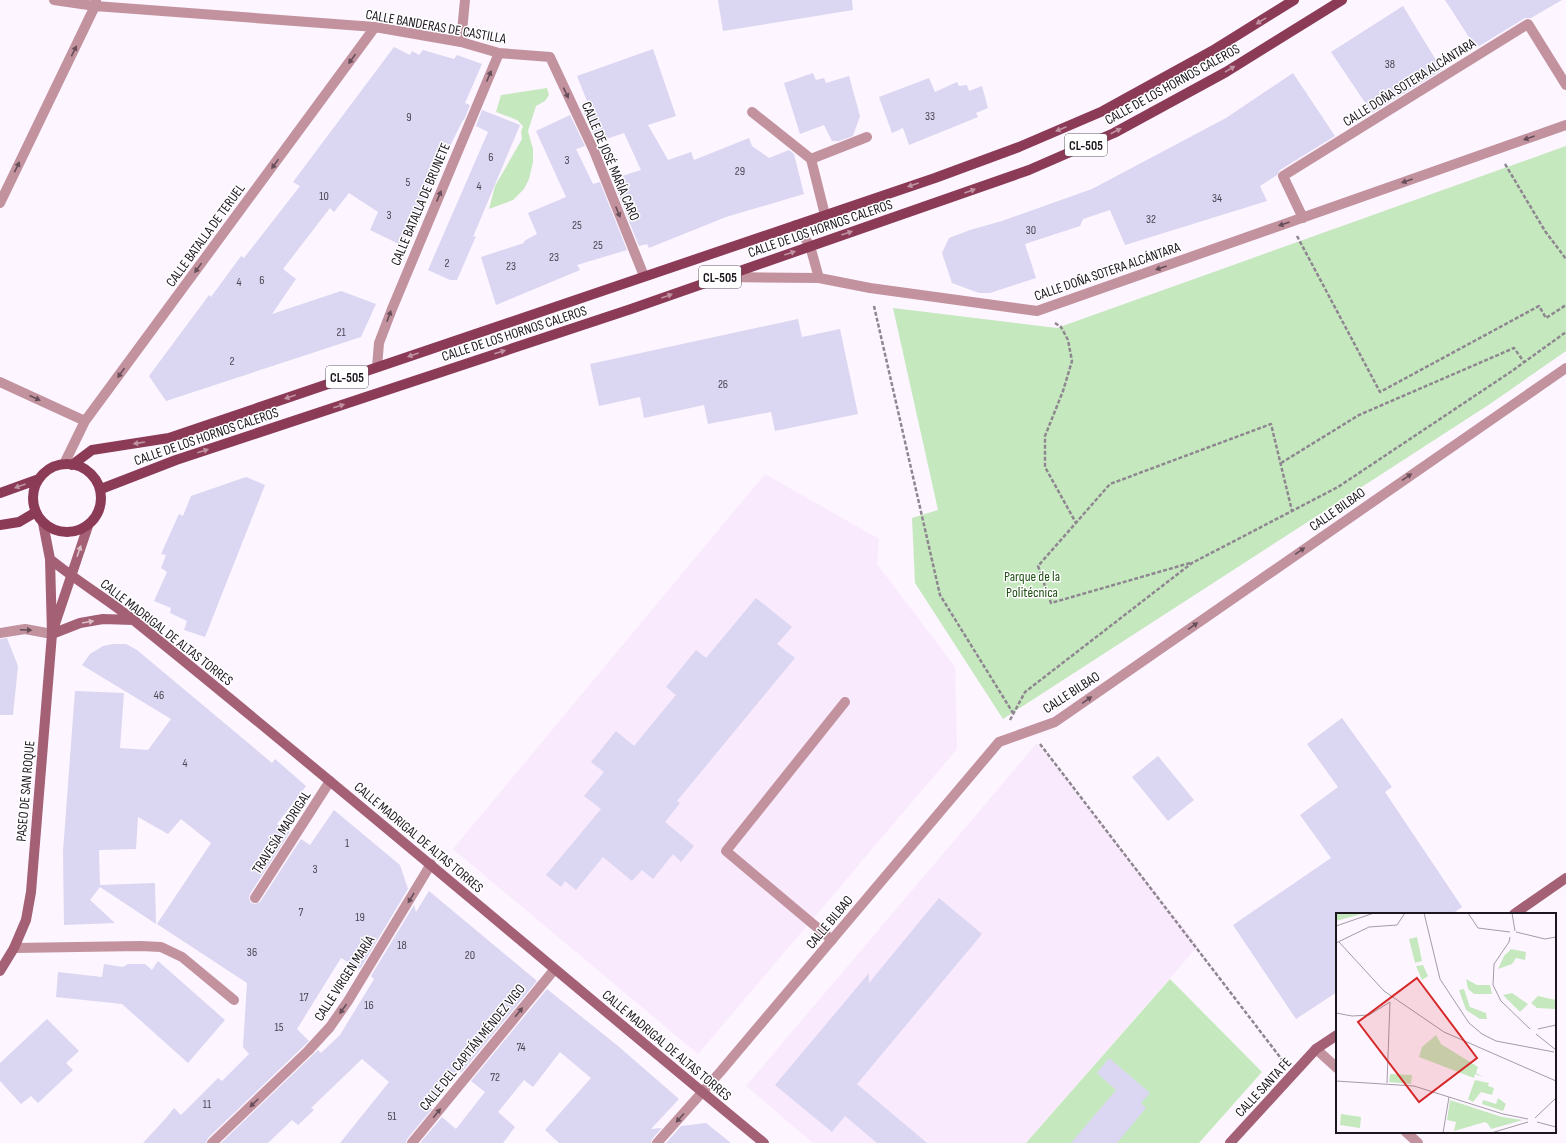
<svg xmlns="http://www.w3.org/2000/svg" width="1566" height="1143" font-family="'Sofia Sans Condensed',sans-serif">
	<rect width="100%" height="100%" fill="#fdf5ff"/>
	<path fill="#f9eafd" d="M765 474 879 539 877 564 955 667 957 749 698 1054 453 849Z
		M1037 743 1198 946 1026 1143H813L746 1086Z"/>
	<path fill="#c6e8bf" d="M547 88 549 95 545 101 536 106 528 131 533 149V162L529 179 524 189 513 200 489 209 495 186 522 139 521 132 523 126 517 120 496 112 501 95Z
		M1566 146V351L1490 404 1003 719 915 583 912 518 938 510 893 308 1057 328Z
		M1170 979 1262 1072 1199 1143H1026Z"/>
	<path fill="#dbd6f2" d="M718 0H852L853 10 723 31Z
		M1445 0H1562L1531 18H1525L1476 48Z
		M1403 6 1442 70 1372 113 1331 52Z
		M394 47 410 55 412 51 419 55 423 50 454 59 457 55 482 64 465 103 470 105 464 120H463L401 245 370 230 378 212 349 193 334 212 330 208 283 269 296 279 272 314 341 291 376 304 361 337 166 401 149 376 209 295 211 297 241 256 244 258 300 186 293 182Z
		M653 49 676 116 648 125 668 160 691 152 694 160 749 138 752 146 769 158 789 150 794 154 804 194 726 217 649 248 647 244 639 246 612 179 641 170 624 133 597 142 582 109 589 106 577 76Z
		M813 73 816 80 824 78 826 83 849 76 860 116 853 136 839 141H832L824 125 800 134 784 83Z
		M1293 73 1335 136 1280 170 1277 175 1260 186 1267 201 1125 245 1110 210 1083 219 1080 226 1025 244 1036 278 990 293H979L952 283 942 253 949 238 970 230 1002 221 1092 189 1226 118Z
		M929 78 935 92 957 82 959 86 967 85 969 91 982 86 988 108 976 113 978 117 909 145 903 128 892 133 879 97Z
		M482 110 520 125 473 237 476 236 457 280H450L428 270 488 132 476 126Z
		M570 115 585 146 576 149 593 184 600 182 627 250 577 265 580 270 496 305 481 257 524 243V241L537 234 528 213 566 197 536 131Z
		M798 319 802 337 840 329 858 414 775 431 771 412 708 424 704 405 644 418 640 397 599 406 590 364Z
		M246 477 265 485 205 637 184 630 187 621 170 613 171 608 154 601 167 572 161 568 166 555 161 554 179 514 183 516 191 496Z
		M756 598 792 627 777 644 795 658 677 801 680 803 665 822 694 846 681 862 673 854 653 879 642 870 632 881 603 857 576 890 565 881 561 887 546 875 601 809 584 796 604 772 591 762 616 731 634 746 676 695 666 687 696 650 706 658Z
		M7 638 18 666 13 715H0V639Z
		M113 644H126L137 650 272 763 275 759 306 786 277 824 290 832 250 894 249 898 251 903 255 904 260 902 301 839 310 845 334 810 400 865 408 889 360 969 341 958 297 1029 309 1041 208 1138 206 1143H143L166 1118 174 1108 181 1115 218 1078 222 1081 249 1054 243 1047 247 983 157 924 211 843 181 819 168 834 138 817 136 849 99 850 100 885 155 883 156 924 100 887 90 900 115 923 64 925 63 851 75 691 124 693 120 748 148 750 171 719 82 665 90 654 103 646Z
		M1342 718 1392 787 1385 792 1462 907 1452 914H1337V992L1296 1019 1233 925 1331 858 1300 815 1338 787 1307 744Z
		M1158 756 1194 800 1168 821 1132 777Z
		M429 891 537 981 461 1073 458 1070 429 1106 432 1109 407 1139 406 1143H340L389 1082 362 1059 311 1108 314 1110 298 1125 292 1120 268 1143H221L318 1050 321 1053 340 1035 374 979 371 976 414 905 416 912Z
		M939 898 982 934 857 1084 927 1143H877L845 1116 832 1132 775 1085 869 973V983Z
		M158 961 225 1020 188 1063 122 1004 56 997 58 972 102 977 104 964 123 967 128 964H145L152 970Z
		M547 989 618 1046 679 1099 651 1129 662 1128 652 1139 651 1143H559L545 1130 591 1078 560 1052 533 1087 524 1080 498 1112 515 1127 503 1143H420L442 1117 456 1129 485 1092 471 1081Z
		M47 1019 79 1051 66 1063 73 1070 38 1103 31 1096 21 1104 0 1081V1063Z
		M1109 1058 1150 1093 1141 1103 1146 1108 1117 1143H1071L1116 1090 1097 1073Z
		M706 1123 731 1143H666L681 1126Z"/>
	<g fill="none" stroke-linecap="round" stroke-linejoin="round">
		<path stroke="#8e8790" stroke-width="2.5" stroke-dasharray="4 2" stroke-linecap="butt" d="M1505 164 1545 231 1566 259
			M1297 236 1380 392 1539 306 1546 318 1566 305
			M874 306 940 595 1013 713
			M1055 323 1061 327 1068 340 1072 361 1063 391 1045 436V467L1076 523
			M1281 463 1359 415 1514 348 1524 362
			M1190 563 1051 603 1038 566 1110 484 1271 424 1292 511
			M1010 720 1025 692 1192 563 1338 487 1512 371 1566 332
			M1040 744 1283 1061"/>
		<path stroke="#c2929f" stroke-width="10" d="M832 940 726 851 845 702"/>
		<path stroke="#c2929f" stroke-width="10" d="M54 0 95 6 375 27 461 42 499 53 550 57 594 151 644 276
			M461 42 465 0
			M752 112 811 159 825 215
			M811 159 867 137
			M0 203 95 6 96 1
			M1303 218 1283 176 1528 24 1566 85
			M796 225 810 246 819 278
			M725 277 819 278 870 288 1037 311 1566 125
			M377 367 379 343 392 309 499 53
			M0 382 85 421
			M64 464 85 421 375 27
			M0 633 25 629 52 634
			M255 898 330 781
			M14 948 141 946 161 947 182 957 234 1000
			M1316 1049 1337 1068
			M1406 1132 1418 1143
			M212 1143 308 1051 330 1027 348 1001 431 864
			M412 1143 554 970
			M657 1143 721 1071 999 742 1055 722 1566 368"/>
		<path stroke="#a46075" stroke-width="10" d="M50 559C78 582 109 600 136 622 348 793 554 970 764 1143
			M54 627 88 526
			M52 634 80 623 103 619 133 620
			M1514 914 1566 878
			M0 971 14 948 26 920 31 892 52 634 50 559 43 523
			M1230 1143 1316 1049 1337 1035"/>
		<path stroke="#8c3b57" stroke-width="10" d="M33 498a34 34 0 1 1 68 0a34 34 0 1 1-68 0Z
			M72 465 92 450 169 438 935 178 1019 147 1103 111 1212 51 1294 0
			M101 489 176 460 631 309 1029 170 1114 133 1226 72 1342 0
			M0 493 39 479
			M0 525 19 522 36 512"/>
	</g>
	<defs><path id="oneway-solid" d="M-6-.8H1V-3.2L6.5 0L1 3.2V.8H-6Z"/></defs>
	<g fill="#c093a3">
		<use href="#oneway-solid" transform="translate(1261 21) rotate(148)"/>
		<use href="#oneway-solid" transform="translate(1230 69) rotate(-31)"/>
		<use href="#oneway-solid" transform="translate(1061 129) rotate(157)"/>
		<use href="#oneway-solid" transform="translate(1116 131) rotate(-27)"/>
		<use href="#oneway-solid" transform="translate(913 185) rotate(161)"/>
		<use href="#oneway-solid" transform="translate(970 191) rotate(-20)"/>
		<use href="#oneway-solid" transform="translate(847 233) rotate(-19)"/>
		<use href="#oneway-solid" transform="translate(790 253) rotate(-19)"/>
		<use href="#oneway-solid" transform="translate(667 296) rotate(-20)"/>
		<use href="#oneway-solid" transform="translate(500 352) rotate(-18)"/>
		<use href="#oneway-solid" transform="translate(413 355) rotate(161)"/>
		<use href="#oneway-solid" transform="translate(290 397) rotate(161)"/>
		<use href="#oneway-solid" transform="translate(339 406) rotate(-18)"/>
		<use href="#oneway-solid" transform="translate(139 443) rotate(171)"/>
		<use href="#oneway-solid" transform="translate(203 451) rotate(-18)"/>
		<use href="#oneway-solid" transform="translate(20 486) rotate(160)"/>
	</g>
	<g fill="#674e58">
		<use href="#oneway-solid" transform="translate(74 51) rotate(-64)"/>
		<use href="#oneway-solid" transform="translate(352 59) rotate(126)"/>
		<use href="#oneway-solid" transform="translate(489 76) rotate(-67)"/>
		<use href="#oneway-solid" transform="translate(566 93) rotate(65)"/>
		<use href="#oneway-solid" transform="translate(1529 138) rotate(161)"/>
		<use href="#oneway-solid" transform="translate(275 164) rotate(126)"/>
		<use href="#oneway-solid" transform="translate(17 167) rotate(-64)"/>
		<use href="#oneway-solid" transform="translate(1407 181) rotate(161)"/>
		<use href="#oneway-solid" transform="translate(439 196) rotate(-67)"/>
		<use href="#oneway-solid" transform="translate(618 212) rotate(68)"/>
		<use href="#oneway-solid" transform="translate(1284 224) rotate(161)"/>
		<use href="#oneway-solid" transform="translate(198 268) rotate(126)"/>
		<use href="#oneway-solid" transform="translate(1161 268) rotate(161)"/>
		<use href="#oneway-solid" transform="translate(389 316) rotate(-70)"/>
		<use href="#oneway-solid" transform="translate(121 373) rotate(126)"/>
		<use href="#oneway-solid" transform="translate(35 398) rotate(25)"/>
		<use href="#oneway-solid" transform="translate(1407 477) rotate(-35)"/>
		<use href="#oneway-solid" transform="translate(1300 551) rotate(-35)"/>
		<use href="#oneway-solid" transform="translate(1193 626) rotate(-35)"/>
		<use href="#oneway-solid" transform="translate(26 630) rotate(2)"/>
		<use href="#oneway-solid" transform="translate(1087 700) rotate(-35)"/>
		<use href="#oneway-solid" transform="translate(411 898) rotate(121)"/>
		<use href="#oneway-solid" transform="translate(343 1009) rotate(125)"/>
		<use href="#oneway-solid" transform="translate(519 1012) rotate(-51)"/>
		<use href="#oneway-solid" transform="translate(254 1103) rotate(136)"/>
		<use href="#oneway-solid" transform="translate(437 1113) rotate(-51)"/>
		<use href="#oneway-solid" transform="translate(680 1118) rotate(132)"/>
	</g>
	<g fill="#dbbfc8">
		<use href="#oneway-solid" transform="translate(79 551) rotate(-71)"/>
		<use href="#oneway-solid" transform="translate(88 622) rotate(-10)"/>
	</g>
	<g text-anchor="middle" stroke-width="3" stroke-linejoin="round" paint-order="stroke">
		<g font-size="12" fill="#4c4653">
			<text x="1390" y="68">38</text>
			<text x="930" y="120">33</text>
			<text x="409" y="121">9</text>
			<text x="491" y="161">6</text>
			<text x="567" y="164">3</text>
			<text x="740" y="175">29</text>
			<text x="408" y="186">5</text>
			<text x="479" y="190">4</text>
			<text x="324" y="200">10</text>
			<text x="1217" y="202">34</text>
			<text x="389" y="219">3</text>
			<text x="1151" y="223">32</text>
			<text x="577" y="229">25</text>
			<text x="1031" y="234">30</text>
			<text x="598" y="249">25</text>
			<text x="554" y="261">23</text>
			<text x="447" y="267">2</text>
			<text x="511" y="270">23</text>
			<text x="262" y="284">6</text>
			<text x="239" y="286">4</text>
			<text x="341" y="336">21</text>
			<text x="232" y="365">2</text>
			<text x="723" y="388">26</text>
			<text x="159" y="699">46</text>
			<text x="185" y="767">4</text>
			<text x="347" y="847">1</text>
			<text x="315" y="873">3</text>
			<text x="301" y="916">7</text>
			<text x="360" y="921">19</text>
			<text x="402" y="949">18</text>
			<text x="252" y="956">36</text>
			<text x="470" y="959">20</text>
			<text x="304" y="1001">17</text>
			<text x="369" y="1009">16</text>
			<text x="279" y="1031">15</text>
			<text x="521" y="1051">74</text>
			<text x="495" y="1081">72</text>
			<text x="207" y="1108">11</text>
			<text x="392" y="1120">51</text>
		</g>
		<g fill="#fff" stroke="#605c62" stroke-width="1">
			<rect x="1065" y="134" width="42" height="22" rx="3"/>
			<rect x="699" y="266" width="42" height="22" rx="3"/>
			<rect x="326" y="366" width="42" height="22" rx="3"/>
		</g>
		<g font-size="13" font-weight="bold" fill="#1c161e">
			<text x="1086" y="150">CL-505</text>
			<text x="720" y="282">CL-505</text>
			<text x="347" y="382">CL-505</text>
		</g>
		<g font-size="14" fill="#1c161e" stroke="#fff">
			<text transform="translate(436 26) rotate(10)" y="5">CALLE BANDERAS DE CASTILLA</text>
			<text transform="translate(1409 82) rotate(-32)" y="5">CALLE DOÑA SOTERA ALCÁNTARA</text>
			<text transform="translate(1172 84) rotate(-29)" y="5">CALLE DE LOS HORNOS CALEROS</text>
			<text transform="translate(611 161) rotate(67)" y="5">CALLE DE JOSÉ MARÍA CARO</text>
			<text transform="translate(420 204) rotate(-67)" y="5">CALLE BATALLA DE BRUNETE</text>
			<text transform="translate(820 228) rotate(-19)" y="5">CALLE DE LOS HORNOS CALEROS</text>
			<text transform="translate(205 235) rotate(-54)" y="5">CALLE BATALLA DE TERUEL</text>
			<text transform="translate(1107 271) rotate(-19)" y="5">CALLE DOÑA SOTERA ALCÁNTARA</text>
			<text transform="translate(514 333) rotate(-18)" y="5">CALLE DE LOS HORNOS CALEROS</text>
			<text transform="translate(206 436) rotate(-19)" y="5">CALLE DE LOS HORNOS CALEROS</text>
			<text transform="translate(1337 509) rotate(-35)" y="5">CALLE BILBAO</text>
			<text transform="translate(167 632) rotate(38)" y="5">CALLE MADRIGAL DE ALTAS TORRES</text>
			<text transform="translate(1071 692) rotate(-33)" y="5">CALLE BILBAO</text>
			<text transform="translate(25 791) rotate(-85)" y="5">PASEO DE SAN ROQUE</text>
			<text transform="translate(281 832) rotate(-57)" y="5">TRAVESÍA MADRIGAL</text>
			<text transform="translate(419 837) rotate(40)" y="5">CALLE MADRIGAL DE ALTAS TORRES</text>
			<text transform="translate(829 922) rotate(-50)" y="5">CALLE BILBAO</text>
			<text transform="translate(344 978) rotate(-57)" y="5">CALLE VIRGEN MARÍA</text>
			<text transform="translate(667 1045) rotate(40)" y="5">CALLE MADRIGAL DE ALTAS TORRES</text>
			<text transform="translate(472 1047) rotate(-51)" y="5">CALLE DEL CAPITÁN MÉNDEZ VIGO</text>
			<text transform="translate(1263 1087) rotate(-47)" y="5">CALLE SANTA FE</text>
		</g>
		<g font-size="14" fill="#1e4f12" stroke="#fff">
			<text x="1032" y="581">Parque de la<tspan x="1032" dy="16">Politécnica</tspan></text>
		</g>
	</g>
	<g transform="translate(1336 913)">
		<rect width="220" height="220" fill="#fdf5ff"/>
		<path d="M0 0H29L0 8ZM81 24 86 48 79 50 73 26ZM175 36 190 39 189 47 180 45 176 51 162 56 168 43ZM87 52 92 63 86 67 80 53ZM130 66 141 72H154L156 81H138L132 76ZM128 76 134 94 150 100 151 106H144L130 97 123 77ZM176 80 192 91 184 99 167 82ZM202 83 220 87 219 96 201 95 195 90ZM100 122 105 131 142 154 140 160 148 164 139 161 138 165 83 144 86 134ZM54 161 76 162 75 171 53 169ZM139 167 153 170 152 173 158 175 156 182 145 179 137 189 132 186ZM162 185 170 191 167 198 146 191 147 187 160 191ZM114 187 166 204 187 207 155 216 152 211 149 209 118 218 120 209 111 207ZM5 201 25 204 24 215 4 212Z" fill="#c6e8bf"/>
		<path fill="none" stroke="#a39ca5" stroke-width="1" d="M88 0 104 66 133 110 146 121 160 128 218 139M132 0 142 15 174 19M176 0 179 18M0 13 38 0M180 19 209 26 220 24M174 24 173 29 158 51 157 72 165 88 194 116M3 29 48 78 108 119 220 168M0 30 33 14 61 12 69 0M0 100 16 103 33 102 54 89M202 116 220 112M200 121 220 137M0 168 78 173 167 201 192 206M51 170 54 89M199 205 220 185M201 209 220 214M107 220 113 184M155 220 192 209"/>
		<path fill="#d62828" fill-opacity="0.15" stroke="#d62828" stroke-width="2" d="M81 65 141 145 83 189 22 109Z"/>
		<rect width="220" height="220" fill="none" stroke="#1c161e" stroke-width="2"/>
	</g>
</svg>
